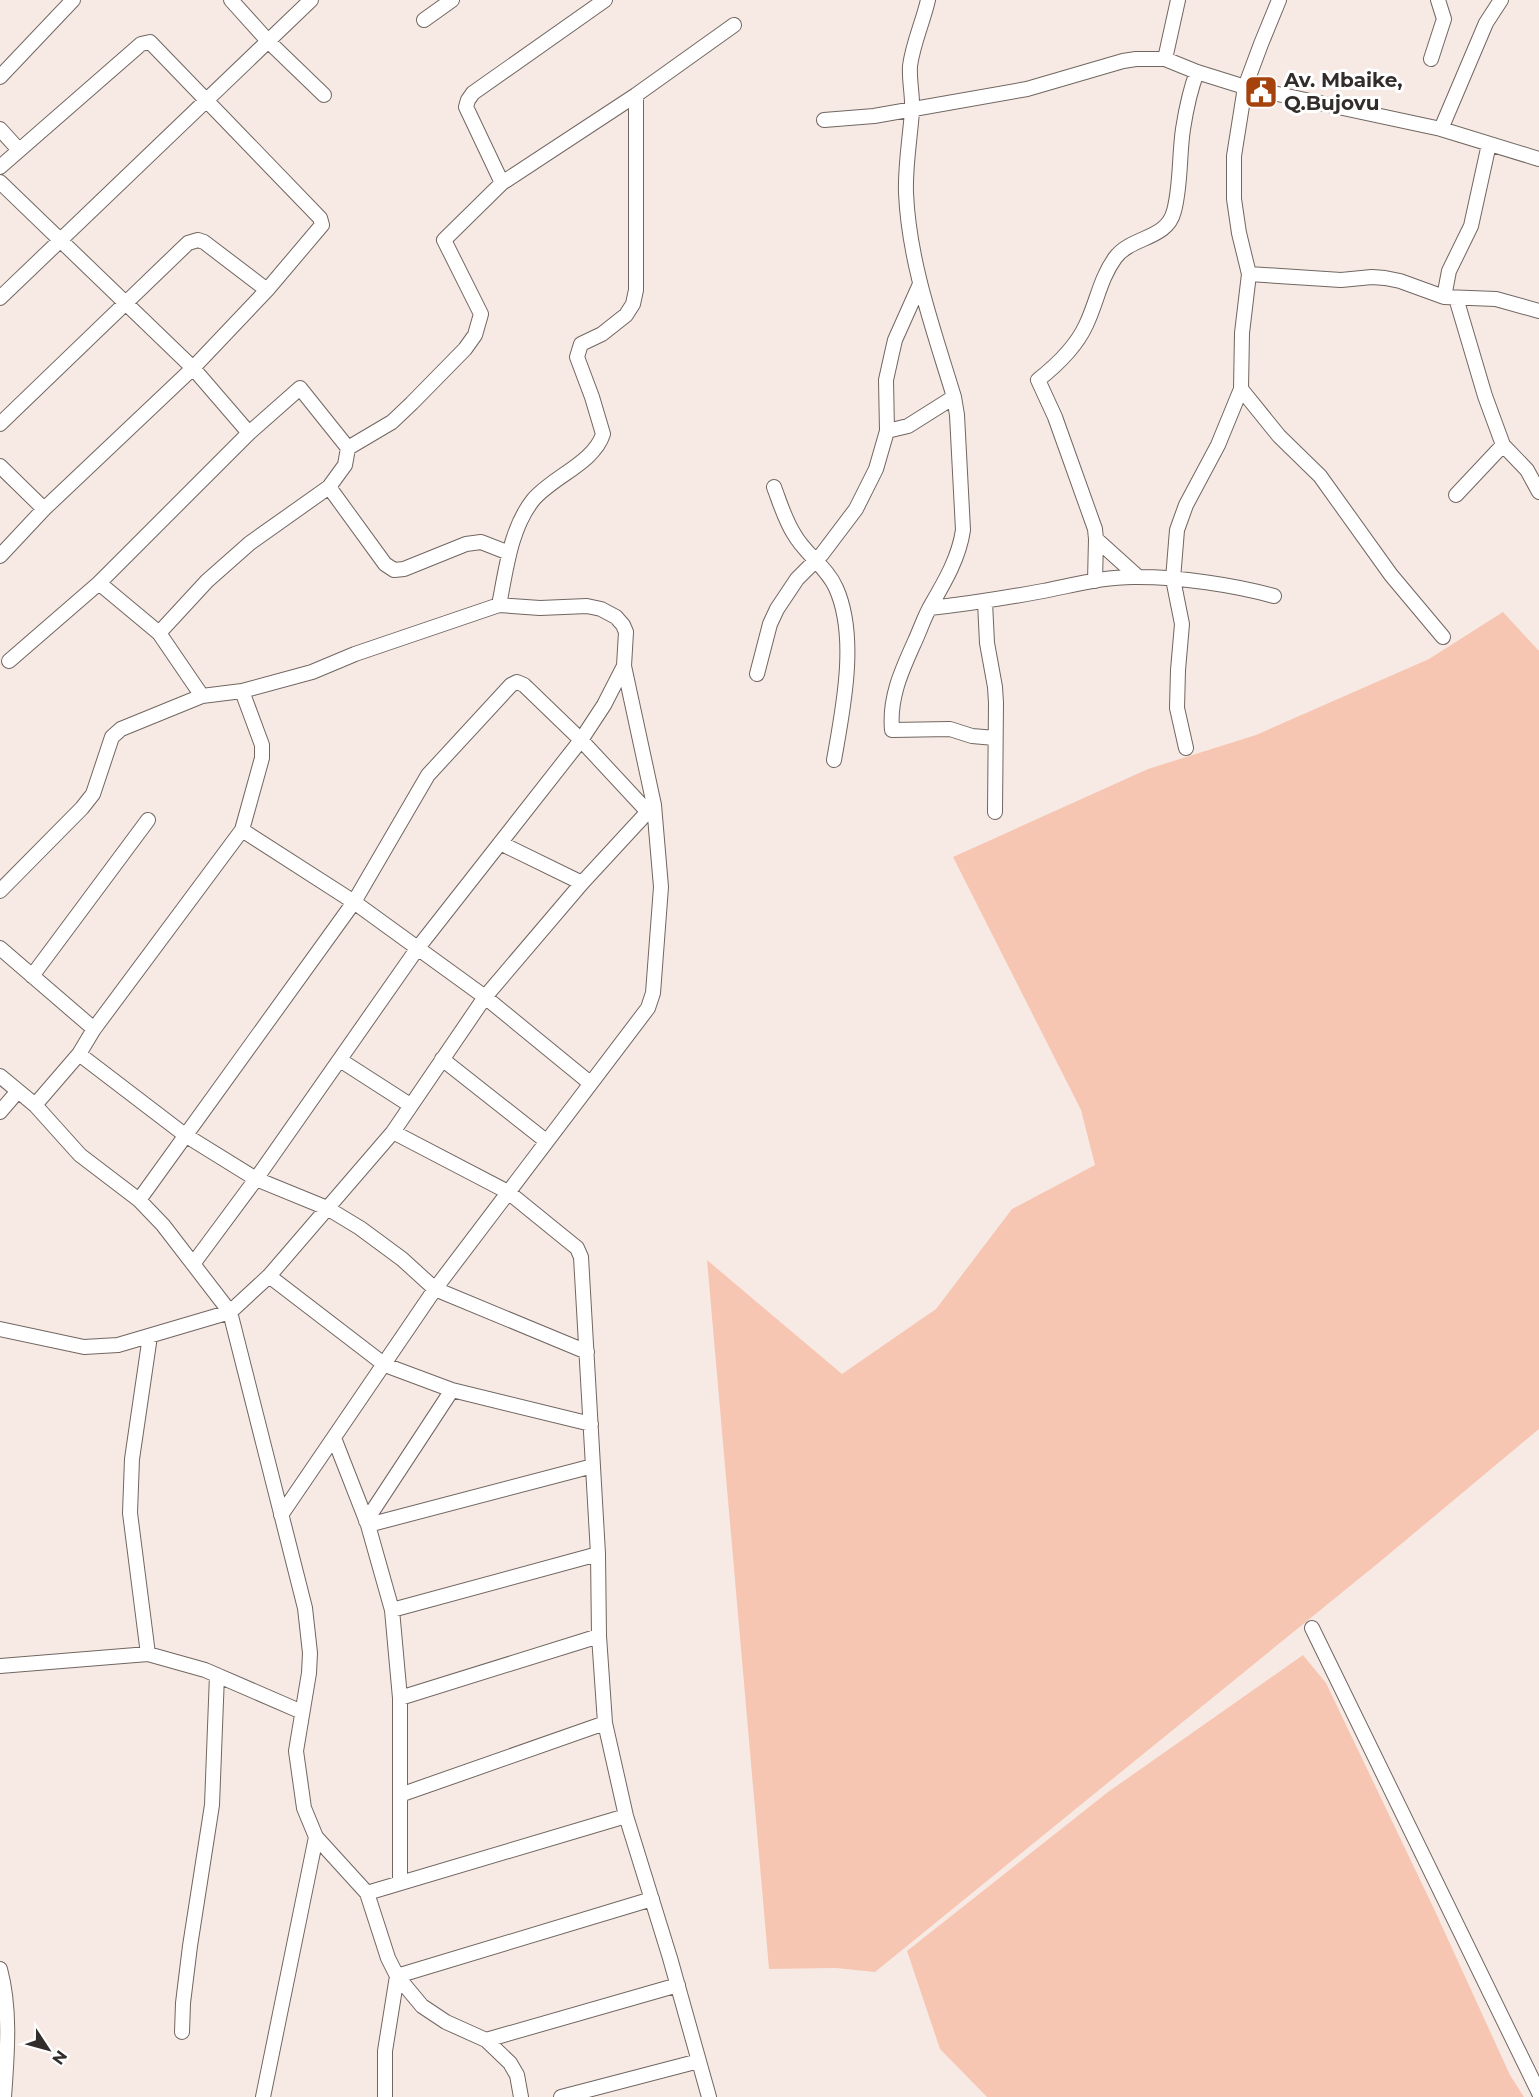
<svg xmlns="http://www.w3.org/2000/svg" width="1539" height="2097" font-family="Montserrat,sans-serif">
	<rect width="100%" height="100%" fill="#f7eae5"/>
	<path fill="#f7c6b2" d="M1503 612 1539 651V1429L1382 1560 875 1972 836 1968 769 1969 707 1260 842 1374 936 1309 1012 1209 1095 1165 1081 1110 953 857 1148 769 1256 735 1429 659Z
		M1303 1655 1326 1683 1435 1911 1510 2075 1524 2097H987L940 2049 907 1951 1108 1792Z"/>
	<g fill="none" stroke-linecap="round" stroke-linejoin="round">
		<g stroke="#716661" stroke-width="16">
			<path id="minor" d="M231 0 268 41 324 95
				M928 0C923 22 913 43 910 66 909 81 913 96 912 111 910 139 905 166 906 193 909 263 934 331 954 397L957 415 963 530C959 558 944 583 930 607 924 618 920 630 915 641 902 670 889 697 892 730L950 729 972 736 995 738
				M424 20 452 0
				M1165 59 1178 0
				M1431 59 1444 19 1438 0
				M0 77 73 0
				M824 120 874 116 1027 89 1123 61 1136 59H1165L1197 72 1245 87 1441 129 1539 159
				M0 129 19 150
				M1441 129 1486 23 1501 0
				M0 167 141 44 150 42 320 218 322 225 267 290 193 368 44 509 0 556
				M0 182 193 368 249 433
				M502 183 466 107 468 100 473 93 605 0
				M1249 274 1341 280 1372 277 1385 278 1400 281 1444 297 1496 299 1539 311
				M1444 297 1449 271 1471 226 1489 144
				M0 298 311 0
				M1456 298 1485 396 1503 445 1527 470 1539 492
				M1241 389 1279 436 1320 476 1391 575 1443 637
				M0 424 188 243 198 240 204 242 267 290
				M887 431 908 426 954 397
				M348 448 392 422 412 403 465 349 475 335 481 314 444 240 502 183 636 95 734 25
				M0 466 44 509
				M329 487 385 564 394 570 404 569 466 544 481 542 509 553
				M774 487C780 503 785 520 794 534 805 554 827 567 836 588 858 637 843 709 834 760
				M1456 495 1503 445
				M1137 576 1096 539 1095 529 1055 417 1038 380C1057 365 1076 347 1086 325 1097 302 1100 279 1115 258 1131 236 1167 240 1174 211 1181 185 1179 156 1183 129 1186 110 1190 90 1197 72
				M1095 581 1096 539
				M99 583 159 633 202 696
				M985 602 987 643 995 687 996 703 995 812
				M499 605C506 571 510 529 533 500 552 477 594 463 603 434L592 397 577 357 581 344 602 334 626 315 633 304 636 290V95
				M930 608C968 604 1005 598 1043 591 1074 585 1106 576 1138 577 1180 577 1234 585 1274 596
				M9 661 99 583 249 433 300 388 348 448 345 465 329 487 250 543 207 581 159 633
				M757 674 770 624 777 609 797 579 822 554 856 509 876 469 887 431 886 380 892 353 895 340 920 284
				M1186 748 1177 708 1178 670 1182 624 1173 579 1177 530 1186 505 1218 445 1241 389 1242 333 1249 274 1239 233 1234 199V156L1245 87 1261 44 1279 0
				M242 830 354 902 485 997 590 1083
				M500 843 582 883
				M0 891 82 808 93 794 112 737 121 729 202 696 242 691 312 672 355 654 499 605 540 608 587 606 601 609 616 617 623 625 626 632 624 666 654 805 661 887 653 993 648 1008 435 1289 281 1515
				M0 948 94 1029
				M32 976 148 820
				M79 1054 185 1135 256 1179 327 1208 360 1228 402 1259 435 1289 587 1352
				M442 1059 546 1141
				M340 1060 410 1105
				M0 1076 35 1105 80 1155 139 1200 163 1225 230 1312 305 1608 310 1653 309 1673 296 1751 304 1808 316 1837 367 1893 388 1958 397 1976 422 2006 446 2022 486 2040 510 2063 517 2075 521 2097
				M35 1105 79 1054 94 1029 242 830 262 758V745L242 691
				M0 1112 18 1091
				M393 1132 508 1192 577 1248 581 1257 598 1554 599 1636 605 1723 626 1816 670 1958 709 2097
				M139 1200 354 902 428 775 511 685 517 682 524 685 581 740 647 811
				M193 1264 256 1179 417 949 581 740 604 705 624 666
				M269 1276 385 1365 452 1390
				M0 1329 84 1347 118 1345 230 1312 269 1276 393 1132 485 997 582 883 654 805
				M334 1438 368 1525 392 1610 400 1698V1883
				M366 1521 452 1390 591 1424
				M368 1525 593 1466
				M392 1610 598 1554
				M1312 1628 1539 2093
				M148 1654 130 1513 132 1459 150 1336
				M0 1666 148 1654 205 1670 302 1712
				M400 1698 599 1636
				M400 1795 605 1723
				M367 1893 626 1816
				M0 1969C11 2010 7 2055 4 2097
				M182 2032 183 2003 190 1946 212 1805 217 1675
				M486 2040 678 1985
				M263 2097 316 1837
				M385 2097V2051L397 1976 652 1899
				M561 2097 699 2061"/>
		</g>
		<use href="#minor" stroke="#fff" stroke-width="14"/>
	</g>
	<defs>
		<g id="civic-square" transform="scale(1.725)"><rect x="-9" y="-9" width="18" height="18" rx="4" fill="#a6420b" stroke="#fff"/><path d="M-.6-6.5H3V-4.5H.6V-3L4-1V1h2V6H-6V1h2V-1L-.6-3ZM-1.2 2.5V6h2.4V2.5Z" fill="#fff"/></g>
	</defs>
	<g fill-rule="evenodd">
		<use href="#civic-square" x="1261" y="92"/>
	</g>
	<g text-anchor="middle" stroke-width="6" stroke-linejoin="round" paint-order="stroke">
		<g font-size="20" font-weight="bold" fill="#322d2b" stroke="#fff" text-anchor="start">
			<text x="1284" y="87">Av. Mbaike,<tspan x="1284" dy="23">Q.Bujovu</tspan></text>
		</g>
	</g>
	<g transform="translate(48 2049) rotate(126)" stroke="#ffffff" stroke-width="4.5" paint-order="stroke">
	<path d="M0-4.5L10 22L0 15L-10 22Z" fill="#322d2b"/>
	<text y="-9" font-size="16" font-weight="bold" text-anchor="middle" fill="#322d2b">N</text>
	</g>
</svg>
